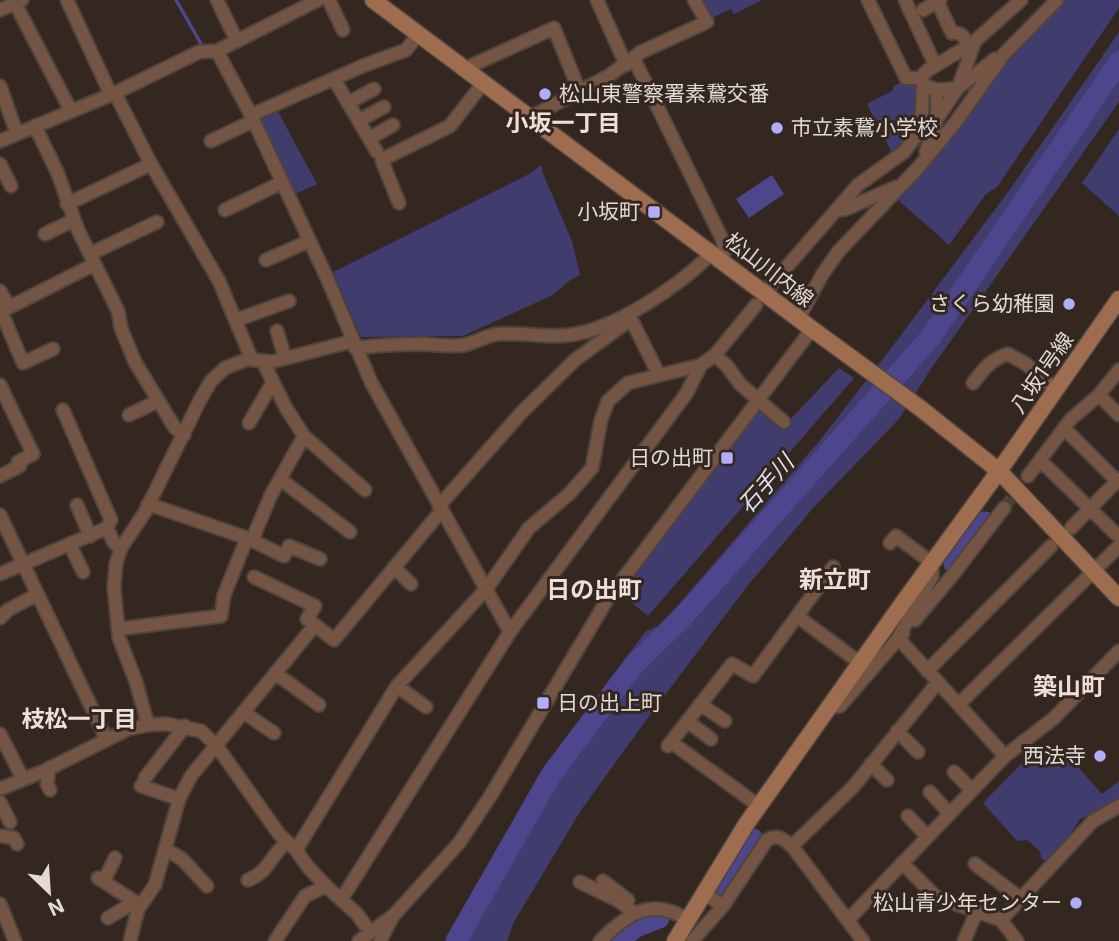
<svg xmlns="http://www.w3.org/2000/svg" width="1119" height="941" font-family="Inter,'Noto Sans JP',sans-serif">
	<rect width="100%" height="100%" fill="#332720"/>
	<path fill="#403c6e" d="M702 0H762L734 14 731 9 712 18Z
		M1061 0H1119V8L997 187 986 194 949 245 897 199 959 126 1008 59Z
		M1119 32V102L929 372 899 419 813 508 745 589 650 715 581 810 514 922 507 941H446L543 768 646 631 658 626 679 604 821 439 892 347 1008 192Z
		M905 81 917 85 920 90C916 113 915 142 892 153L867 104 892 91 894 86Z
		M276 108 317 184 291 196 257 117Z
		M1119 129V216L1082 183Z
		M541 165 543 170 542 171 572 241 580 275 569 281 553 295 463 336 361 337 333 272 529 174Z
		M839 368 854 378 648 616 620 593 762 406 784 426Z
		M1034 751 1048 766 1065 752 1102 794 1119 781V801L1080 819 1069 836 1045 861 1041 857 1040 851 1027 840 1017 841 983 803Z"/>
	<path fill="#4e468c" d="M772 175 784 194 749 218 736 199Z"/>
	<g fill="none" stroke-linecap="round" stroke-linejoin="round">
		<path stroke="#4e468c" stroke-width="3.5" d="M176 0 204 49"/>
		<path stroke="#4e468c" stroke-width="21" d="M954 564 985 522
			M720 886 753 839
			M456 941 551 775 633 666 682 618 930 338 1119 62
			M618 941 636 927 659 918"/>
		<path stroke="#4d423b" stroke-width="12" stroke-dasharray="12 6" stroke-linecap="butt" d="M1004 508 1028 476"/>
		<g stroke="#4f443d" stroke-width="16">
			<path id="street" d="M67 0 111 95
				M217 0 237 41
				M329 0 343 30
				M597 0 626 65
				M868 0 906 78H920L928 70 975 42
				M905 0 935 65
				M15 3 71 111
				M938 3 952 33C963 32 964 37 968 46
				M0 10 22 0
				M923 10 940 0
				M217 51 251 115 327 278 371 382 510 632
				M634 59 723 241 724 253 721 260
				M466 68 554 28 579 90
				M920 78 923 84 936 90C940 112 936 131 926 151
				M334 79 377 152
				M0 86 17 134
				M936 90 958 88 995 59
				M115 93 151 164 219 281 252 360
				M348 103 374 89
				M251 115 365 65 406 50 419 33
				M531 117 610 75 641 52 707 22 694 0
				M360 120 384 107
				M35 126 58 174 78 230 118 311 121 328 135 362 175 428 184 435
				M916 135 922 112 923 84
				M370 138 393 125
				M0 141 115 93 199 52 217 51 318 0
				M211 141 253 121
				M0 164 11 186
				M399 203 382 161 385 158 450 126 484 82
				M67 204 151 164
				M225 210 281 183
				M837 210 846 209 896 187
				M45 234 74 220
				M90 254 157 222
				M266 260 309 241
				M771 285 858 185 904 152 916 136 938 117 958 88 975 41 1021 0
				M0 291 9 307
				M1 311 23 363 53 349
				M0 312 95 264
				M630 317 659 375
				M798 319 822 275 838 252 917 169 955 123 1004 54 1057 0
				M236 320 289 301
				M277 331 285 358
				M355 348C379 345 402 344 425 344 437 345 451 347 463 345 476 343 486 335 499 334 522 332 546 338 569 335 615 330 680 285 712 253
				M715 355 727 366 740 384 784 422
				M263 362 286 408 304 436 365 490
				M973 383C983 370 991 359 1008 354L1026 364 1056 390
				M0 385 33 454 18 462 20 466 0 476
				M1099 395 1119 415
				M63 410 111 520 107 528
				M129 415 158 401
				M249 423 273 382
				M1064 428 1117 481
				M1040 460 1119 537
				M1028 476 1071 419 1099 395 1119 370
				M280 479 350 532
				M77 505 90 536
				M439 506 522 412 575 360 627 322 629 314
				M0 515 106 738
				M1071 528 1119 479
				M247 538 284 556 289 546 320 559
				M252 540 271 495 304 436
				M890 543 896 536 932 563V577L898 638 1005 756
				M70 545 83 572
				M394 567 411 584
				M0 574 107 528 114 543 121 548
				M254 577 315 606 307 619 315 625
				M797 616 860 663
				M0 618 8 610 36 595
				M915 620 951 577 1004 508
				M118 629 221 616 224 595 247 538 148 504
				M927 671 1051 546
				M275 673 319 705
				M397 686 426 707
				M700 704 725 721
				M959 704 1119 546
				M828 707 840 706 903 633
				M243 712 274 733
				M687 721 711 739
				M148 725 136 682 119 638 114 587 116 564 121 548 145 512 200 400 211 381 225 368 248 359 271 362 353 341
				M897 731 918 752
				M0 734 23 779
				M671 742 759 806
				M668 746 732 664 753 676 833 567
				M871 764 887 780
				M49 768 47 784 50 790
				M954 772 972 790
				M145 778 185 726
				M141 786 179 799
				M0 789 44 771 128 729 148 725 167 724 201 731 216 745 279 834 296 850 308 867 326 886 357 914 370 932
				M930 792 949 813
				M0 802 10 822
				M908 816 927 836
				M0 836 14 838 17 844
				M792 846 853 787 938 682
				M165 849 182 859 207 886
				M296 850 397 686 487 588 529 528 569 494 592 468 601 420 608 401 628 383 701 365
				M902 863 936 897 1001 920
				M975 864 1020 898
				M98 878 140 905
				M248 880C271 870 268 858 287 842
				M104 881 115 858
				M603 881 628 900
				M580 882 619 901 634 913
				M704 893 723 906 767 840C778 834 783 839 792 846L863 941
				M341 900 510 632 686 394 701 365 715 355 756 305
				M0 904 15 941
				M108 918 128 906 132 900
				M848 920 1005 756 1054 718 1119 651
				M130 941 138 909 155 885 179 799 191 776 315 625 334 640 442 510
				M275 941 305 896 326 886
				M359 941 394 915 459 843 491 795 607 600 812 329
				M380 941 392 918
				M600 941C627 914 651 896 688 920
				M692 941 723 906
				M964 941 977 911
				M1017 941 1001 920 1093 821 1119 806"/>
		</g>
		<g stroke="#4f443d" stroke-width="19">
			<path id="secondary" d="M373 0 812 329 920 408 999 471 1119 598
				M675 941 747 823 907 597 999 471 1119 299"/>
		</g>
		<use href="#street" stroke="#745543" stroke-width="12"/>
		<use href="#secondary" stroke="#9e6c4f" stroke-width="16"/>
	</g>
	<g fill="#b1adfa" stroke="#332720" stroke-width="2.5">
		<circle cx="545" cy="94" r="7"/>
		<circle cx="777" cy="128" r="7"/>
		<rect x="647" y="205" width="14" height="14" rx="3.5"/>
		<circle cx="1069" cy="304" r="7"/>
		<rect x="720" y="451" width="14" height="14" rx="3.5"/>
		<rect x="536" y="696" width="14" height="14" rx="3.5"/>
		<circle cx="1100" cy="756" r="7"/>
		<circle cx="1076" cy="903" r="7"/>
	</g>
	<g text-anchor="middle" stroke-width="6" stroke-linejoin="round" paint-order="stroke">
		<g font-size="21" fill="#e2dad5" stroke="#332720" text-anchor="end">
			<text x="559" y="101" text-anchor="start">松山東警察署素鵞交番</text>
			<text x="791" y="135" text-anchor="start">市立素鵞小学校</text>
			<text x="640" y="219">小坂町</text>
			<text x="1055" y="311">さくら幼稚園</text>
			<text x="713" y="465">日の出町</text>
			<text x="557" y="710" text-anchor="start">日の出上町</text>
			<text x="1086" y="763">西法寺</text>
			<text x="1062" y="910">松山青少年センター</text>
		</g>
		<g font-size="21" fill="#e2dad5" stroke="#332720">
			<text transform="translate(769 270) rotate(38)" y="7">松山川内線</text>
			<text transform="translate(1042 373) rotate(-55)" y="7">八坂1号線</text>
		</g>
		<g font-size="23" font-weight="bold" fill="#efdfd6" stroke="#332720">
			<text x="563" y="131">小坂一丁目</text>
			<text x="79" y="727">枝松一丁目</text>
		</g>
		<g font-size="23" font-style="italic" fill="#dfdff4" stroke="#332720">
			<text transform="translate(766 484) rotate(-48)" y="8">石手川</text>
		</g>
		<g font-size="24" font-weight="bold" fill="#efdfd6" stroke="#332720">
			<text x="835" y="588">新立町</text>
			<text x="594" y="598">日の出町</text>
			<text x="1069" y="695">築山町</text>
		</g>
	</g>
	<g transform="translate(49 892) rotate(155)" stroke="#332720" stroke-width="5" paint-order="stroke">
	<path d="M0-5L12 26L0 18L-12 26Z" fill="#e2dad5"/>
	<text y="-10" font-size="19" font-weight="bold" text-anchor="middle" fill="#e2dad5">N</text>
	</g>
</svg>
